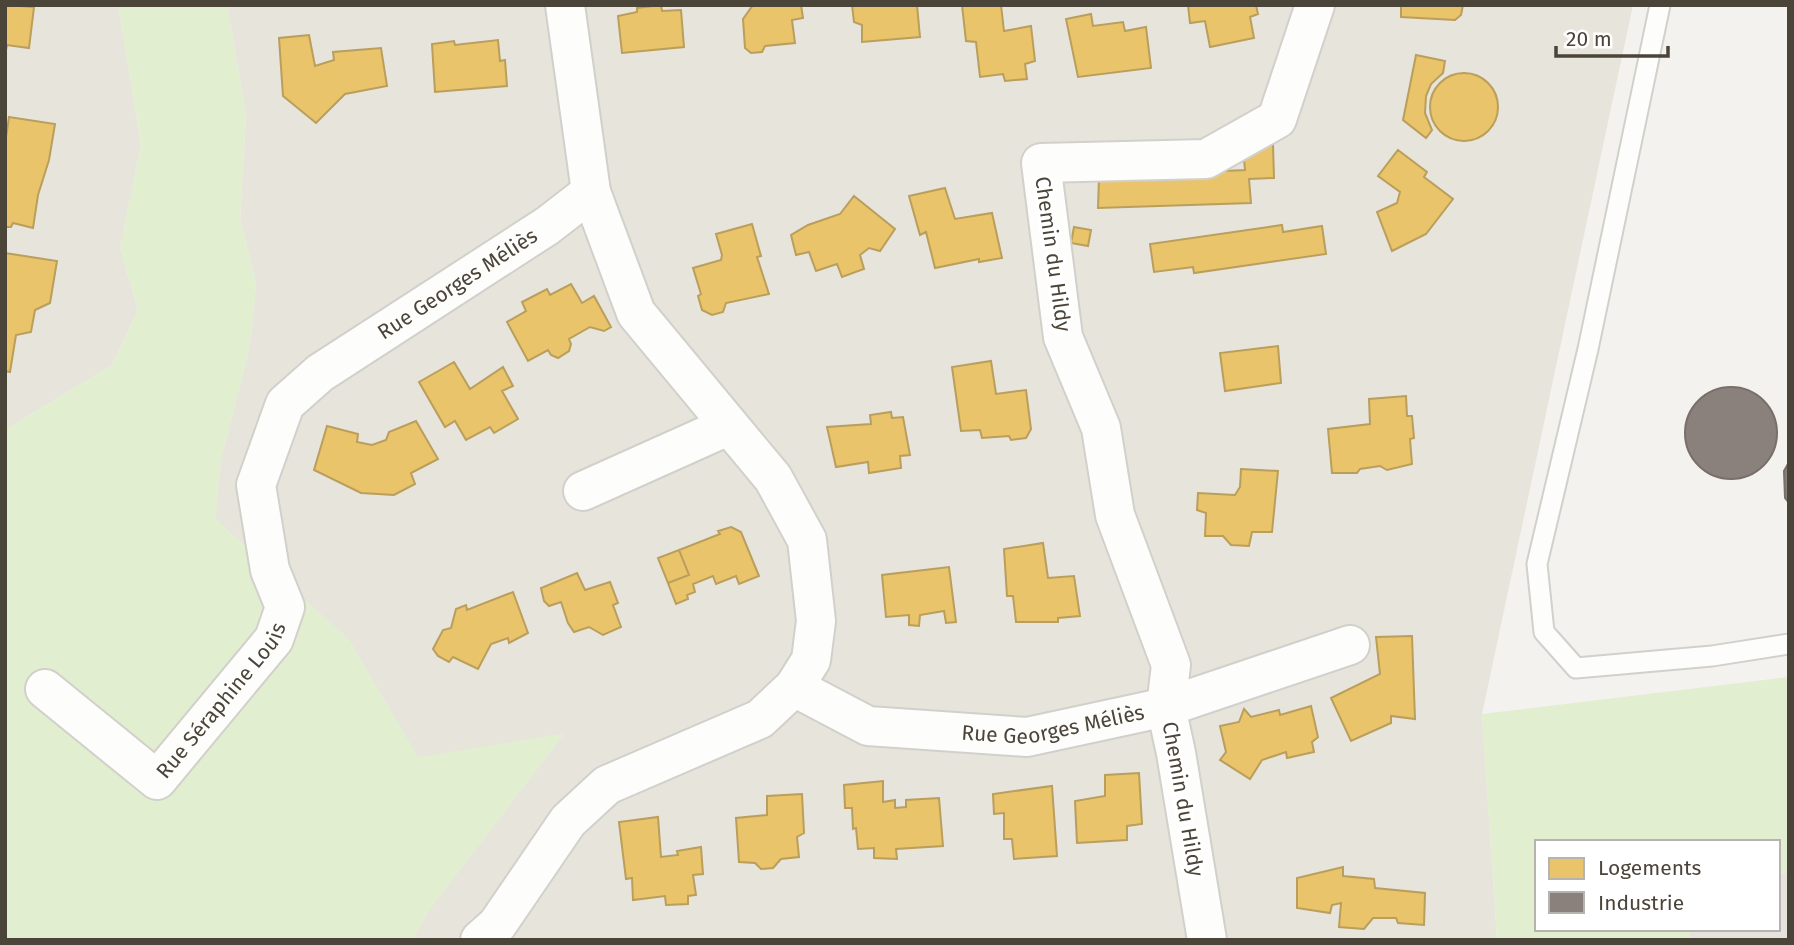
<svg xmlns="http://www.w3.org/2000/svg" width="1794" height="945" font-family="'Fira Sans',sans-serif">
	<rect width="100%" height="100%" fill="#f4f2ee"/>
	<path fill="#e7e4dc" d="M5 5H118L141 145 120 248 138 310 112 365 5 430Z
		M227 5H1633L1482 714 1497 940H412L431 907 564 734 418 758 349 640 215 519 221 459 246 362 252 329 256 284 240 219 246 115Z"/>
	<path fill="#e6e2de" d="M1789 871V940H1690V929H1778V876Z"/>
	<path fill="#e1eecf" d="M118 5H227L246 115 240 219 256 284 252 329 246 362 221 459 215 519 349 640 418 757 565 733 431 907 412 940H5V430L112 365 138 310 120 248 141 145Z
		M1789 677V871L1778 876V842H1537V929H1690V940H1497L1482 714Z"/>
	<path fill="#e9c46a" stroke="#ba9e5b" stroke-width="2" d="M5 5 34 7 29 48 7 45 5 55Z
		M661 5 662 11 681 10 684 47 622 53 618 16 637 12V8Z
		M753 5H801L803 18 792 20 795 43 765 46 762 52 751 53 745 48 743 19Z
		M852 5H917L920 37 862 42V25L854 22Z
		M962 5H1001L1004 31 1031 26 1035 61 1025 64 1027 79 1005 81 1003 74 980 77 976 42 966 41Z
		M1188 5H1256L1258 14 1250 17 1254 38 1210 47 1205 21 1190 23Z
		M1401 5H1463L1461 15 1455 20 1401 17Z
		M1091 14 1093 26 1123 22 1125 31 1146 27 1151 68 1078 77 1066 19Z
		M309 35 315 66 334 60 333 52 381 48 387 86 345 94 316 123 283 96 279 38Z
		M498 40 500 61 505 60 507 86 435 92 432 44 454 41 455 45Z
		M1416 55 1445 61 1443 73 1431 84 1426 96 1425 113 1432 130 1426 138 1403 120Z
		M1430 107a34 34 0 1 1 68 0a34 34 0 1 1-68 0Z
		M9 117 55 124 49 160 38 195 33 228 13 223 11 227H5V144Z
		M1250 143 1273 145 1274 178 1249 179 1251 203 1098 208 1099 177 1245 170 1243 148Z
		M1398 150 1427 172 1424 177 1453 199 1426 234 1392 251 1377 212 1397 203 1400 192 1378 176Z
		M945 188 955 219 992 213 1002 258 979 262V259L935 268 926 232 920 235 909 196Z
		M854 196 895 229 880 251 869 248 860 255 864 269 842 277 837 264 816 271 809 252 796 255 791 235 808 225 840 214Z
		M752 224 761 256 757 257 769 294 726 303 723 312 712 315 702 310 698 296 701 294 693 268 721 260 722 255 716 234Z
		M1282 225 1283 232 1322 226 1326 254 1194 273 1193 267 1154 272 1150 244Z
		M1074 227 1091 230 1088 246 1071 243Z
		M5 253 57 261 50 303 35 310 31 332 16 335 10 372 5 371Z
		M571 284 582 303 594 296 611 327 604 331 590 327 569 339 571 344 569 351 558 358 551 355 548 350 528 361 507 322 526 311 522 302 547 289 550 295Z
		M1278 346 1281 383 1225 391 1220 353Z
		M991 361 996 394 1026 390 1031 429 1026 438 1011 440 1009 436 982 438 980 430 961 431 952 367Z
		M454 362 470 389 503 367 513 386 502 391 518 419 494 433 490 427 466 440 455 421 445 427 419 382Z
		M1406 396 1407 416H1412L1414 438 1410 439 1412 464 1387 470 1380 466 1360 469 1357 473H1332L1328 429 1370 424 1369 399Z
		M891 412 892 418 903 417 910 455 900 456 901 468 869 473 868 462 836 467 827 427 871 424 870 415Z
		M416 421 438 459 411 473 415 484 394 495 361 493 314 470 327 426 358 434 357 442 372 445 386 440 389 432Z
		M1241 469 1278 471 1272 532H1252L1249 546 1231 545 1223 536H1205L1206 513 1197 510 1198 493 1235 495 1240 487Z
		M731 527 741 532 759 576 739 584 736 576 716 584 713 576 693 584 695 592 687 595 688 599 676 604 668 583 689 575 679 550 720 534 718 531Z
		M1043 543 1048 578 1074 576 1080 616 1058 618V622H1016L1013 596H1007L1004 549Z
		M679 550 689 575 668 583 658 558Z
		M949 567 956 622 946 623 944 611 920 615 919 626 909 625V615L886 617 882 575Z
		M577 573 585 590 610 582 618 603 613 605 621 627 603 635 589 627 574 632 568 623 561 602 549 606 544 601 541 588Z
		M513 592 528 633 509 643 508 638 491 644 478 669 453 657 449 662 438 656 433 649 443 630 451 628 456 609 466 605 467 610Z
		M1412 636 1415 719 1391 716V723L1351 741 1331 698 1380 674 1376 637Z
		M1311 706 1318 737 1312 742 1314 752 1287 758 1286 752 1262 760 1250 779 1220 760 1226 752 1220 726 1239 722 1244 709 1251 717 1279 710 1280 715Z
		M1139 773 1142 824 1127 826V840L1077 843 1075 801 1105 796V775Z
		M883 781V802L895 800V808L906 807V800L939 798 943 846 896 849 897 859 874 858V848L858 849 856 828 853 829 852 808H845L844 785Z
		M1052 786 1057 856 1014 859 1012 839H1004V813L994 814 993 794Z
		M802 794 804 833 797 837 799 857 781 859 773 868 761 869 755 863 739 862 736 818 767 815V796Z
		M658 817 661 857 678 855 677 851 701 847 703 874 693 875 696 895 688 896V904L666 905 665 896 633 900 632 878 626 879 619 822Z
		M1343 867V876L1374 879 1375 888 1425 893 1424 925 1398 923 1396 918H1373L1364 929 1339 927 1341 903 1332 905 1330 913 1297 908V878Z"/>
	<path fill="#8a817c" stroke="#776f68" stroke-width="2" d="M1685 433a46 46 0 1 1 92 0a46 46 0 1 1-92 0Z
		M1789 462V503L1785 498 1784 471Z"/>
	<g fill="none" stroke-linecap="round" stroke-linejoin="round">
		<g stroke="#d2d0cb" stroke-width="23">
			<path id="service" d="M1660 5 1588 349 1537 564 1544 632 1576 668 1712 656 1789 644"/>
		</g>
		<g stroke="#d2d0cb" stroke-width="42">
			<g id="minor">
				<path d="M583 491 728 426"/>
				<path id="s1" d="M794 687 868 726 1027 737 1166 707 1350 645"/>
				<path id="s2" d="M45 689 157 780 274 639 285 607 270 570 256 485 285 404 320 373 547 226 591 192"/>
				<path d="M480 940 497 925 568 821 607 785 760 719 794 687 811 660 816 621 807 540 773 478 636 313 591 192 565 5"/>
				<path d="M1207 940 1176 753 1166 707 1171 665 1115 515 1101 428 1063 337 1041 163 1206 159 1277 119 1315 5"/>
			</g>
		</g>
		<use href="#service" stroke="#fdfdfc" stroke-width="19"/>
		<use href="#minor" stroke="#fdfdfc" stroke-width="38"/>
	</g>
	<g text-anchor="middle" stroke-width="7" stroke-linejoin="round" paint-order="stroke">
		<g font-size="21" fill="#4b4439" stroke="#fff">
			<text transform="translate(1053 254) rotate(82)" y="7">Chemin du Hildy</text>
			<text dy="7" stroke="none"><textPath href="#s2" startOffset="784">Rue Georges Méliès</textPath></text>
			<text dy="7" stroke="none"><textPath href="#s2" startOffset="247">Rue Séraphine Louis</textPath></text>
			<text dy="7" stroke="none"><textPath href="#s1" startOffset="270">Rue Georges Méliès</textPath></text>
			<text transform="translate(1183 799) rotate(80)" y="7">Chemin du Hildy</text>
		</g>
	</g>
	<rect width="1794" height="945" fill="none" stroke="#4b4439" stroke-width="14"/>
	<rect x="1535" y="840" width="245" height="91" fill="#ffffff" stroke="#b7b4b0" stroke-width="2"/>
	<rect x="1549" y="858" width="35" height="21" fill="#e9c46a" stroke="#b7b4b0" stroke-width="2"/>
	<text x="1598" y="875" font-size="21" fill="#4b4439">Logements</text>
	<rect x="1549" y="892" width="35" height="21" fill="#8a817c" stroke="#b7b4b0" stroke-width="2"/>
	<text x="1598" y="910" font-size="21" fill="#4b4439">Industrie</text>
	<path d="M1556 46v10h112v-10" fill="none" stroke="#4b4439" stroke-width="3.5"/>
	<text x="1566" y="46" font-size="21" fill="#4b4439" stroke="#ffffff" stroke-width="5" paint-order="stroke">20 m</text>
</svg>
